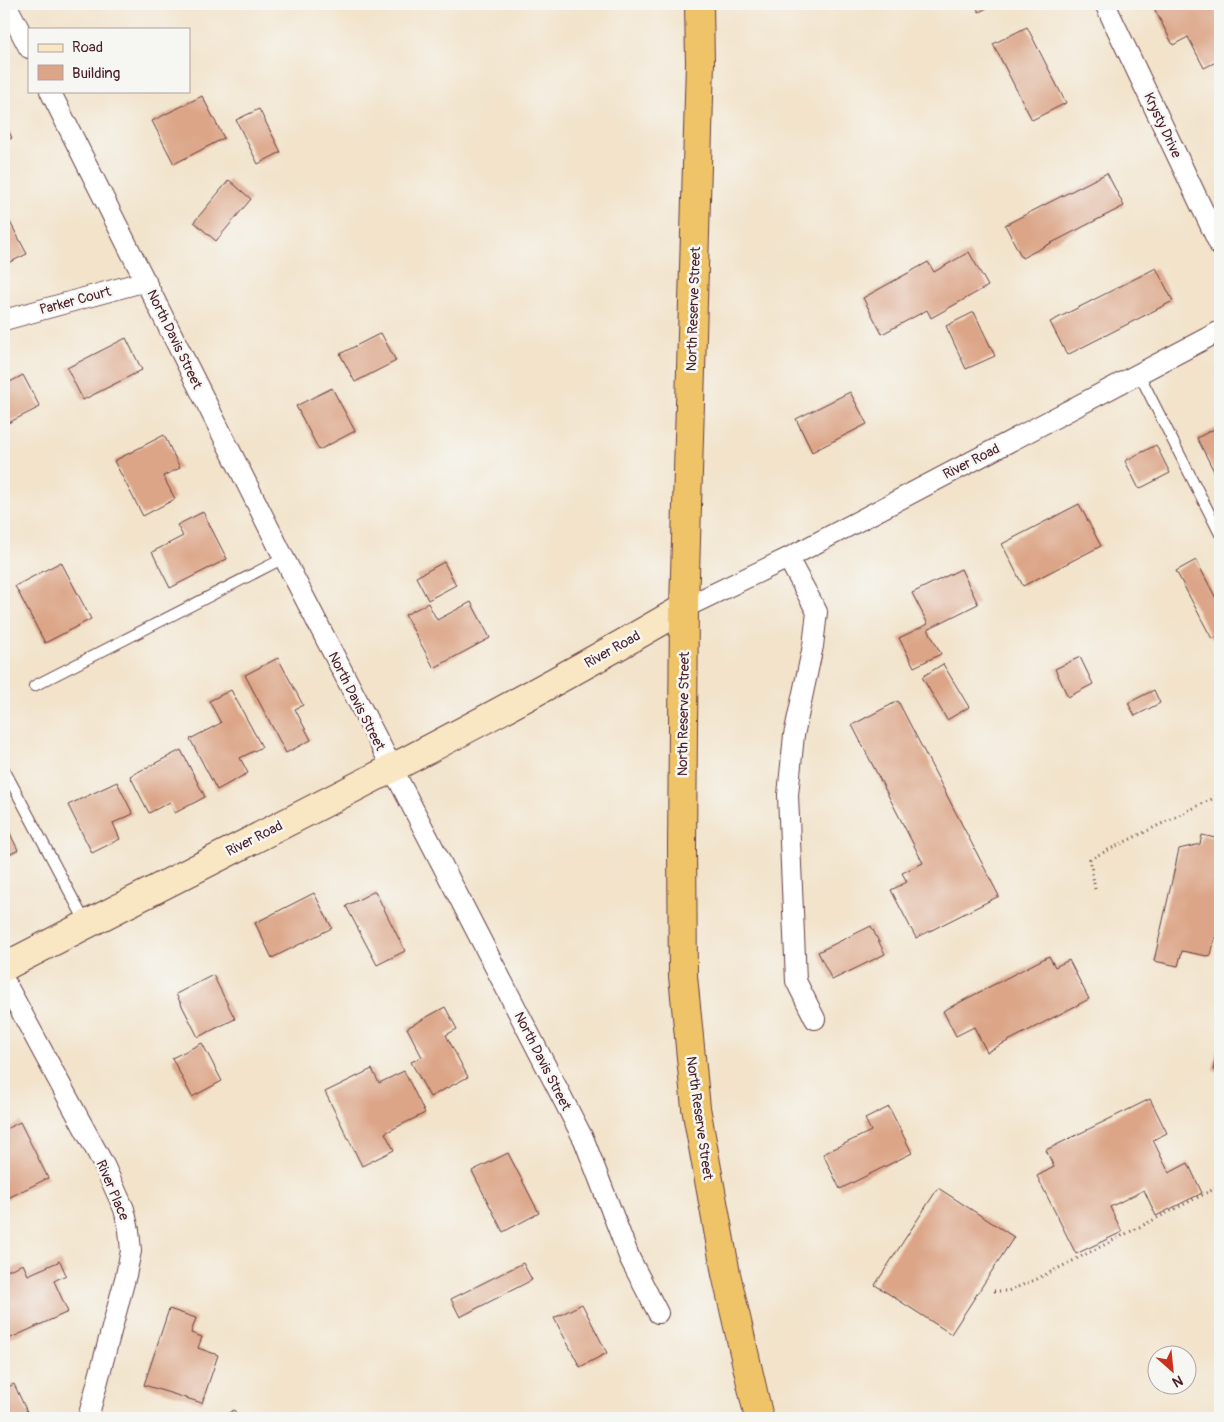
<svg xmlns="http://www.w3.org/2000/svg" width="1224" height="1422" font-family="Pangolin,sans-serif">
	<rect width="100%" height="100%" fill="#f6f6f2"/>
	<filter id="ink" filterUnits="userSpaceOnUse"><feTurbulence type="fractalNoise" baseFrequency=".02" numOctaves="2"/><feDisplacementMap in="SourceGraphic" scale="10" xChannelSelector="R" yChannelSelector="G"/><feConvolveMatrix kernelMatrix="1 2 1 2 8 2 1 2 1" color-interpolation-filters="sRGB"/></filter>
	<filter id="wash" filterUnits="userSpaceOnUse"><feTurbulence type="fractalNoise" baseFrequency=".0096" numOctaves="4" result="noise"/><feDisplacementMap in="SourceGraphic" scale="20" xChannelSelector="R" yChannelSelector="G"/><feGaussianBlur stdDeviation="1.12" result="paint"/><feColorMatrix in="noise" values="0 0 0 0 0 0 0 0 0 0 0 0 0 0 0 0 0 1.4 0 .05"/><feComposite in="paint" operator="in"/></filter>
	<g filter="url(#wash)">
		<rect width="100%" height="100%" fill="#f2e3ca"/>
		<g id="blocks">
			<path fill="#dca587" d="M975 4H995L979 12Z
				M1152 4H1211L1220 22V60L1204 68 1188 37 1173 45Z
				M1027 27 1066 103 1032 120 993 44Z
				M202 96 224 138 174 164 152 121Z
				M259 109 281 152 258 164 236 120Z
				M4 122 12 138 4 142Z
				M1107 173 1124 206 1022 258 1005 225Z
				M229 180 251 199 216 241 194 222Z
				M10 222 27 254 4 265V225Z
				M969 252 988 286 931 318 927 310 882 334 863 298 928 262 934 272Z
				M1156 268 1173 301 1067 355 1050 322Z
				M974 312 995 356 966 369 946 326Z
				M381 333 396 361 355 382 340 354Z
				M126 338 142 370 83 400 67 368Z
				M23 375 40 407 4 425V385Z
				M332 388 355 431 319 450 296 406Z
				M850 392 867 424 812 452 796 419Z
				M1220 426V483L1197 438Z
				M164 435 180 468 163 476 175 499 143 516 114 461Z
				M1156 445 1170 473 1139 489 1125 461Z
				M1079 504 1101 546 1023 586 1002 544Z
				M203 512 227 559 170 588 152 552 183 536 177 525Z
				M1196 560 1220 606V635L1212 639 1176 571Z
				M61 562 91 619 45 643 15 586Z
				M444 562 456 585 428 600 416 577Z
				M961 569 978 604 928 629 941 654 914 667 899 638 928 624 912 593Z
				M471 602 490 638 434 668 405 615 428 603 437 620Z
				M1080 657 1093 684 1068 697 1055 669Z
				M278 658 303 705 295 709 311 740 286 753 245 675Z
				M943 664 969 707 947 720 922 677Z
				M231 690 262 747 240 758 248 773 217 790 190 739 221 723 209 701Z
				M1154 690 1160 703 1135 716 1128 703Z
				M898 701 999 896 916 938 891 890 907 882 902 873 923 863 852 725Z
				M181 750 205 797 175 813 170 802 149 813 130 776Z
				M117 782 133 814 113 823 120 839 92 853 68 805Z
				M7 827 18 850 4 857V828Z
				M1202 835 1220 839V939L1215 938 1211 955 1207 956 1182 951 1178 966 1154 961 1179 849 1200 844Z
				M375 891 405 951 377 965 346 906Z
				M314 893 332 928 272 958 255 923Z
				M871 926 885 954 832 980 818 952Z
				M1049 956 1055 967 1069 960 1089 999 987 1052 974 1027 956 1036 943 1011Z
				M213 975 235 1019 198 1037 176 994Z
				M445 1007 457 1029 446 1035 468 1077 430 1097 411 1062 422 1057 407 1028Z
				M202 1043 222 1081 192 1097 172 1058Z
				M1218 1046H1220V1072L1213 1070Z
				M372 1069 379 1083 404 1071 425 1113 385 1133 394 1150 362 1166 325 1092Z
				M1150 1099 1167 1133 1153 1140 1169 1173 1188 1163 1202 1193 1156 1216 1144 1190 1110 1207 1122 1232 1076 1254 1037 1176 1054 1167 1046 1150Z
				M889 1107 912 1153 840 1189 823 1154 871 1131 865 1119Z
				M20 1122 48 1178 4 1200V1130Z
				M508 1153 539 1213 503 1232 472 1171Z
				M938 1188 1014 1237 951 1334 875 1285Z
				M60 1261 66 1275 54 1281 68 1312 4 1341V1272L23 1264 28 1275Z
				M523 1263 532 1280 460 1317 451 1299Z
				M582 1304 607 1353 580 1367 554 1318Z
				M169 1309 196 1318 191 1333 202 1337 198 1348 218 1355 202 1403 144 1385Z
				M14 1384 30 1418H4V1389Z
				M234 1410 239 1418H219Z"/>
		</g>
	</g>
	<g filter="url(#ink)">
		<use href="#blocks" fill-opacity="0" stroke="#633c43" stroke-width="1"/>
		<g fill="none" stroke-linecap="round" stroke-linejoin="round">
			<g stroke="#633c43" stroke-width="12">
				<path id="lane" d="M1139 374 1220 534
					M34 686 284 558
					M4 769 86 923"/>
			</g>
			<g stroke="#633c43" stroke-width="22">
				<path id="street" d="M6 4 29 48
					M1105 4 1220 246
					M50 91 284 558 584 1140 630 1259 658 1313
					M4 320 146 281
					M788 558 817 612 813 646 794 735 788 795 796 981 815 1019
					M684 608 788 558 1220 331
					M4 980 104 1165 124 1209 129 1230 131 1251 126 1275 88 1418"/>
			</g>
			<g stroke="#633c43" stroke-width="30">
				<path id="secondary" d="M4 967C231 849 463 738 684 608"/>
			</g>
			<g stroke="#633c43" stroke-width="30">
				<path id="highway" d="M699 4 700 63 684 608 682 848 683 976 696 1108 726 1274 759 1418"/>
			</g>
			<path stroke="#633c43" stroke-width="3" stroke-dasharray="1 4" stroke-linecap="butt" d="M1095 889 1090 859 1220 795
				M994 1291H1008L1037 1279 1220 1186
				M784 1417 825 1418"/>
			<use href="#lane" stroke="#fff" stroke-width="10"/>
			<use href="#street" stroke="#fff" stroke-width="20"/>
			<use href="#secondary" stroke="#f9e7c3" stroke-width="28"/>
			<use href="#highway" stroke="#efc469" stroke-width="28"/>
		</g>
	</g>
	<g text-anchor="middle" stroke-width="5" stroke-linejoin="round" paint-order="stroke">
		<g font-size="14" fill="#4a1f2b" stroke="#f6f6f2">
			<text transform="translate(1163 125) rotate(65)" y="5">Krysty Drive</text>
			<text transform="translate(75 300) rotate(-15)" y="5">Parker Court</text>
			<text transform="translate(693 309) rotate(-88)" y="5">North Reserve Street</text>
			<text transform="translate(175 339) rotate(64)" y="5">North Davis Street</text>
			<text transform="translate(971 461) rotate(-27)" y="5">River Road</text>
			<text transform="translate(612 649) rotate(-29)" y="5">River Road</text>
			<text transform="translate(357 701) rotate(63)" y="5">North Davis Street</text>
			<text transform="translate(683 714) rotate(-89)" y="5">North Reserve Street</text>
			<text transform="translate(254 838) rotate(-27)" y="5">River Road</text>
			<text transform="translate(543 1061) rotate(63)" y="5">North Davis Street</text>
			<text transform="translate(700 1118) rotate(82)" y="5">North Reserve Street</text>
			<text transform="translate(113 1190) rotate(67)" y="5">River Place</text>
		</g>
	</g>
	<rect width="1224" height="1422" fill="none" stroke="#f6f6f2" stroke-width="20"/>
	<rect x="28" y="28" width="162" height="65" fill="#f6f6f2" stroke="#b1a0a2"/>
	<rect x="38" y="44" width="25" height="8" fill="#f9e7c3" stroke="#b1a0a2"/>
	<text x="72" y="52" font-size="15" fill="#4a1f2b">Road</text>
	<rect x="38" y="65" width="25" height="15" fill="#dca587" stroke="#b1a0a2"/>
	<text x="72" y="78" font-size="15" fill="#4a1f2b">Building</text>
	<g transform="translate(1172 1370) rotate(153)"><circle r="24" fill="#f6f6f2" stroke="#b1a0a2"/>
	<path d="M0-4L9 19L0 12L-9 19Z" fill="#c8321e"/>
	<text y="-8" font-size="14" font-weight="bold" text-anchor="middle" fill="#4a1f2b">N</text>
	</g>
</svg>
